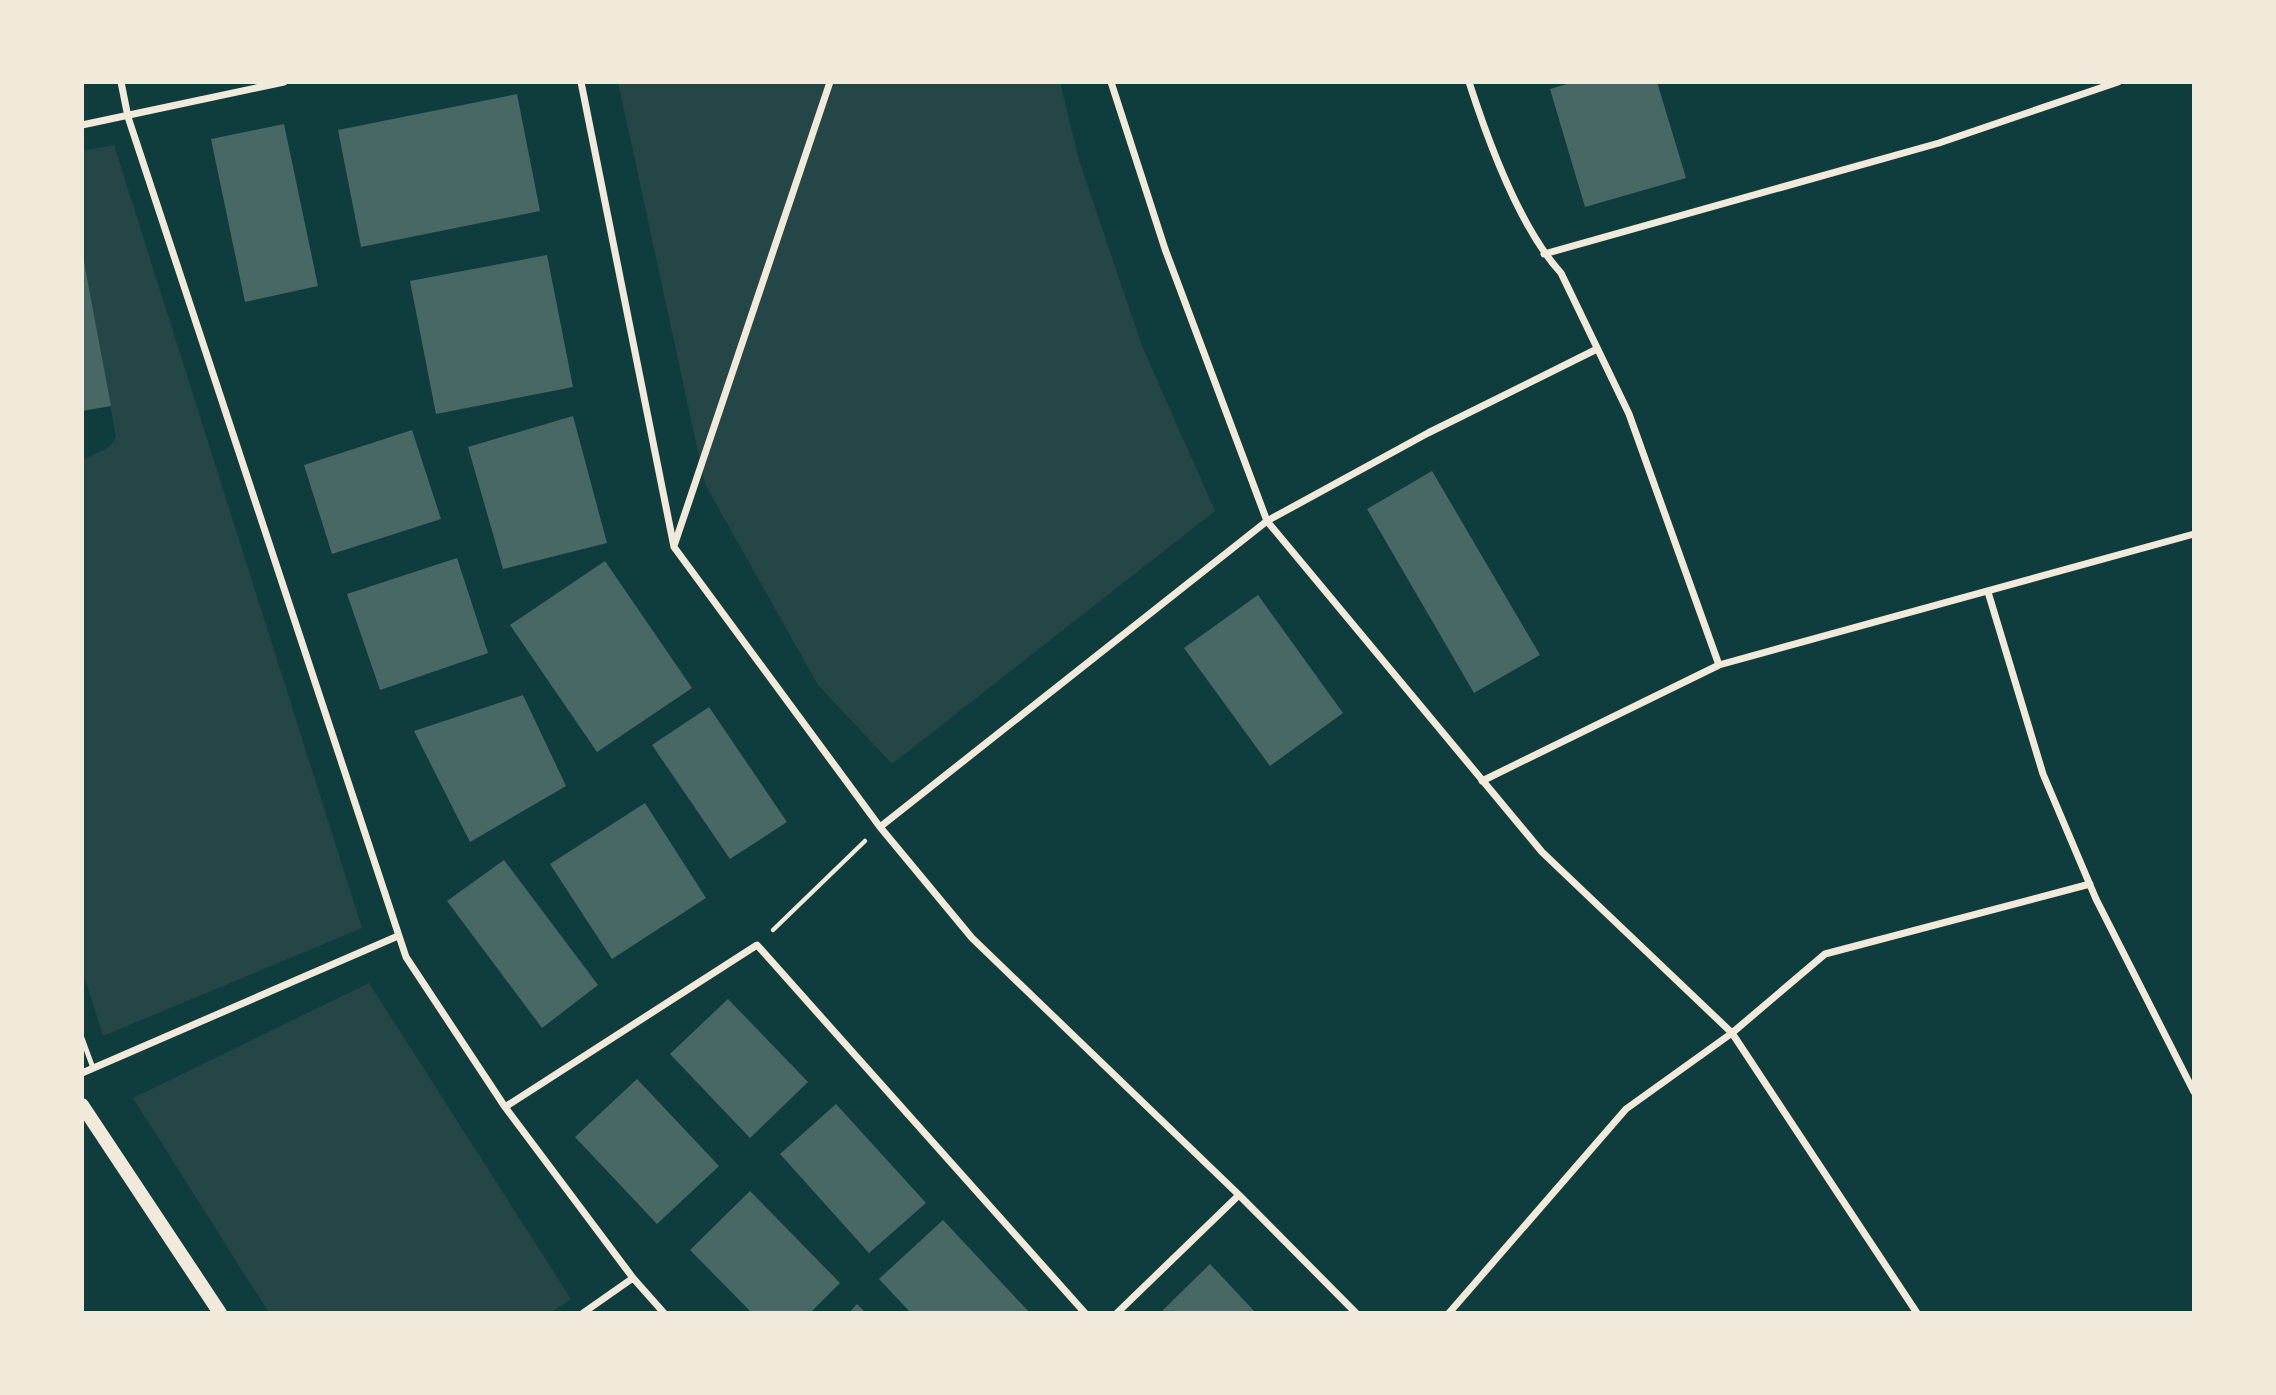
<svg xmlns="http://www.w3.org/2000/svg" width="2276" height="1395" font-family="Literata,serif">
	<rect width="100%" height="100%" fill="#0f3d3e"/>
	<path fill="#244646" d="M618 82H1060L1079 160 1142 346 1215 511 892 764 818 685 705 484Z
		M114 145 362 928 103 1036 82 969V460L109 447 116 437 82 256V151Z
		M369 983 571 1299 550 1313H269L133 1098Z"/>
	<path fill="#486865" d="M1574 82H1657L1686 178 1585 207 1550 89Z
		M517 94 540 211 361 247 338 130Z
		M284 124 318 286 245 302 211 139Z
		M547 255 573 387 436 414 410 281Z
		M84 262 111 406 82 411V263Z
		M573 416 607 543 503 569 468 447Z
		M412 430 441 519 332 554 304 465Z
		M1432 471 1540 655 1474 693 1367 509Z
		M457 558 488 653 380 690 347 594Z
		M605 561 692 688 597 752 510 625Z
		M1258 595 1343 713 1270 766 1184 648Z
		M523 695 566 786 470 842 414 731Z
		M709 707 787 822 730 859 652 745Z
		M645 803 706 898 612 959 550 864Z
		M504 860 598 985 542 1028 447 901Z
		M728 999 808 1082 750 1138 670 1054Z
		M637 1079 719 1166 657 1224 575 1137Z
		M836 1104 926 1203 869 1253 780 1154Z
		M750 1191 840 1283 810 1313H752L690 1250Z
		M943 1220 1030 1313H911L879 1279Z
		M1210 1264 1256 1313H1160Z
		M857 1304 866 1313H849Z"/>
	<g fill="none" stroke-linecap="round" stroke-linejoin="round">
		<path stroke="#f1e9da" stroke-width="4.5" d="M773 930 865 841"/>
		<path stroke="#f1e9da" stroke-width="5" d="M82 1038 93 1068"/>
		<path stroke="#f1e9da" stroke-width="7" d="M121 82 128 117 406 957 505 1107 633 1278 664 1313
			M581 82 674 547 880 827 972 938 1239 1195 1356 1313
			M1111 82 1165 249 1267 521 1542 852 1732 1033 1917 1313
			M1469 82C1488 141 1519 227 1561 273L1629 414 1719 665
			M82 125 284 82
			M1544 254 1939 143 2118 82
			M674 546 830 82
			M1988 592 2043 774 2096 899 2194 1092
			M1482 781 1719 665 2194 534
			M880 827 1267 521 1428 433 1597 349
			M82 1073 398 936
			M505 1107 757 945 1085 1313
			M583 1313 633 1278
			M1117 1313 1239 1195
			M1449 1313 1626 1109 1732 1033 1825 954 2090 884"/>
		<path stroke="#f1e9da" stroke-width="14" d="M82 1105 220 1313"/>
	</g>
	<rect width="2276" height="1395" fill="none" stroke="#f1e9da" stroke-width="168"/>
</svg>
